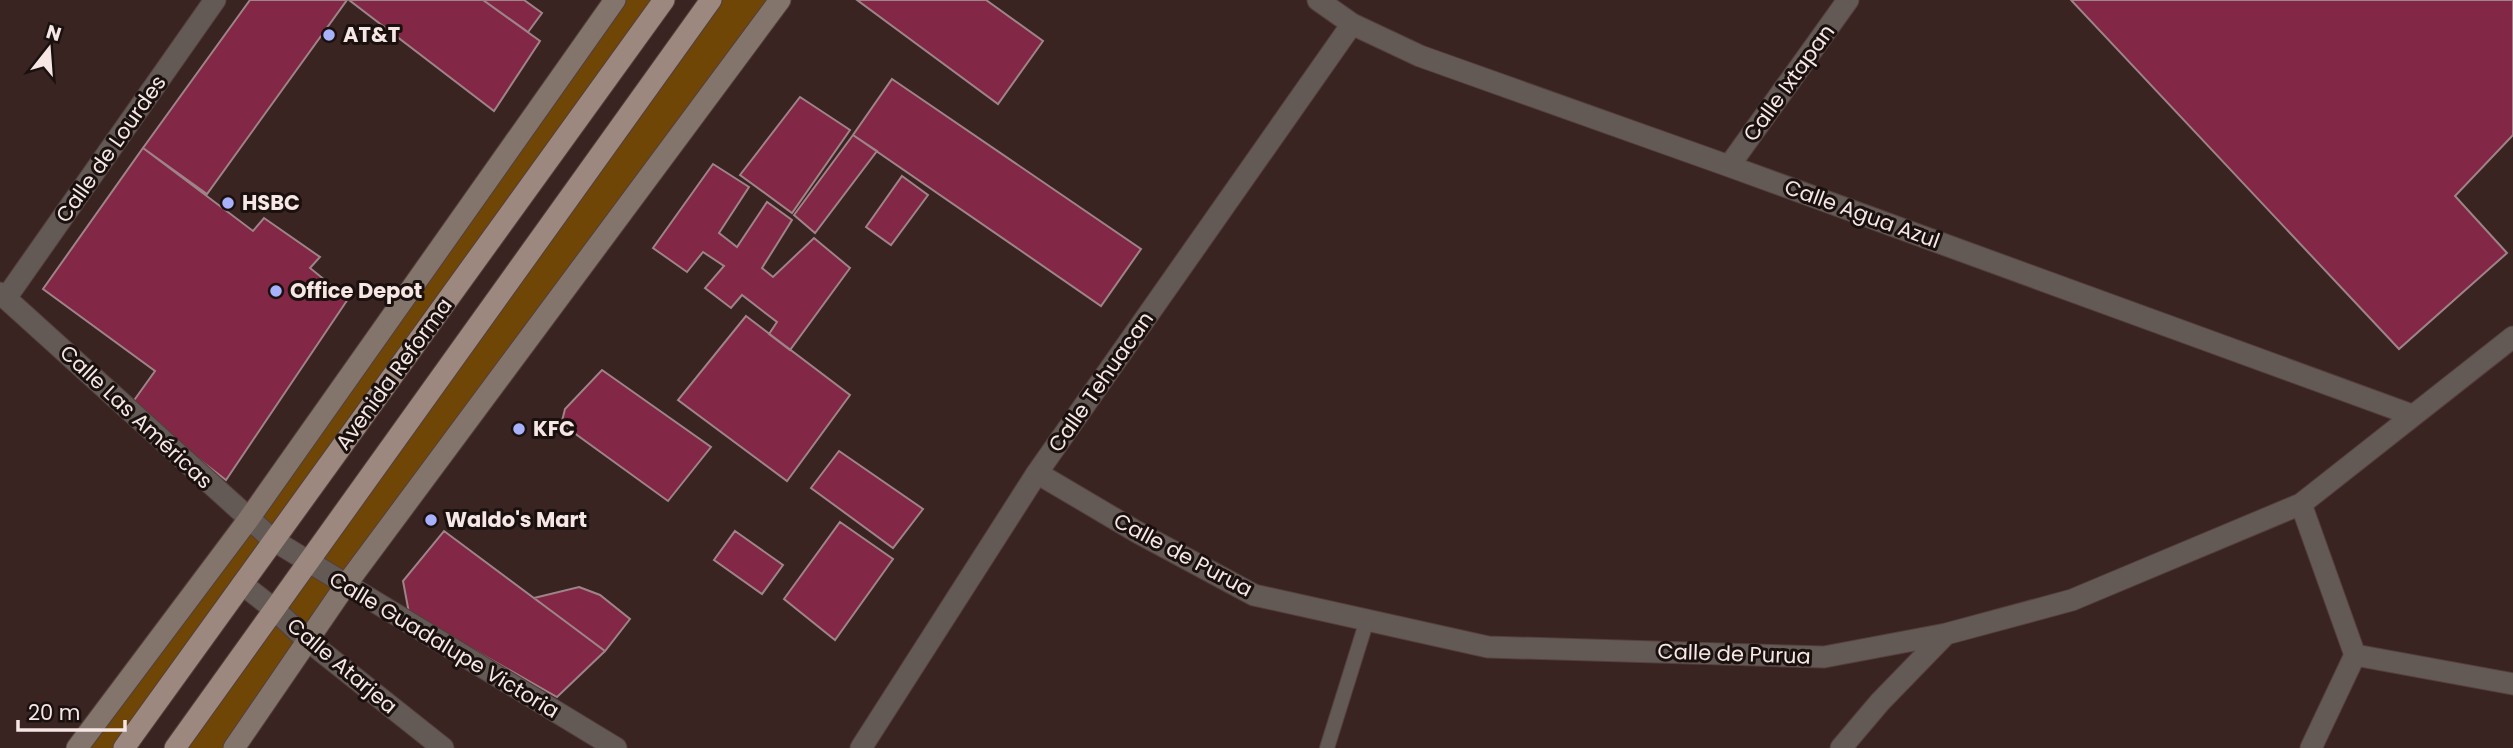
<svg xmlns="http://www.w3.org/2000/svg" width="2513" height="748" font-family="Poppins,sans-serif">
	<rect width="100%" height="100%" fill="#3a2422"/>
	<path fill="#704606" d="M615 0H664L124 748H77Z
		M711 0H780L234 748H175Z"/>
	<path fill="#822745" stroke="#9e8388" stroke-width="2" d="M250 0H347L207 194 143 148Z
		M349 0H483L540 41 494 111Z
		M483 0H524L542 13 528 32Z
		M857 0H986L1043 41 998 104Z
		M2071 0H2513V135L2455 196 2507 253 2399 349Z
		M892 79 1141 249 1101 306 853 135Z
		M800 97 850 130 792 213 740 175Z
		M853 135 877 151 815 233 794 215Z
		M143 148 253 231 264 218 320 257 310 268 348 299 226 480 130 406 155 371 43 289Z
		M713 164 749 187 719 233 737 247 767 202 792 220 762 268 773 277 814 238 850 268 790 350 769 334 777 322 742 295 731 308 705 288 724 266 703 252 687 272 653 248Z
		M902 176 928 195 891 245 866 227Z
		M746 316 850 395 787 481 678 400Z
		M602 370 711 447 668 501 566 427 562 421 565 409Z
		M839 451 923 509 893 548 811 488Z
		M840 522 893 559 835 640 784 599Z
		M444 531 605 651 557 697 409 613 403 581Z
		M735 531 783 565 762 594 714 560Z
		M579 587 600 595 630 619 605 651 534 598Z"/>
	<g fill="none" stroke-linecap="round" stroke-linejoin="round">
		<g stroke="#543f3d" stroke-width="16">
			<path id="lane" d="M1327 748 1367 620"/>
		</g>
		<g stroke="#543f3d" stroke-width="23">
			<path id="street" d="M1318 0 1352 24 1420 56 1729 166 2412 415
				M1729 166 1848 0
				M0 293 273 540 616 748
				M6 298 215 0
				M1037 473 1137 532 1254 595 1488 647 1824 657 1946 634 2072 600 2301 504 2513 337
				M2301 504 2355 655
				M242 584 274 609 307 640 443 748
				M2355 655 2513 684
				M861 748 1037 473 1352 24
				M1841 748 1880 702 1946 634
				M2311 748 2355 655"/>
		</g>
		<g stroke="#543f3d" stroke-width="23">
			<path id="secondary" d="M77 748 248 520 615 0
				M234 748 345 586 780 0"/>
		</g>
		<g stroke="#543f3d" stroke-width="23">
			<path id="primary" d="M124 748 664 0
				M175 748 711 0"/>
		</g>
		<use href="#lane" stroke="#645a55" stroke-width="14"/>
		<use href="#street" stroke="#645a55" stroke-width="21"/>
		<use href="#secondary" stroke="#83746c" stroke-width="21"/>
		<use href="#primary" stroke="#9c887e" stroke-width="21"/>
	</g>
	<g fill="#a7b1fc" stroke="#1a110f" stroke-width="2.5">
		<circle cx="329" cy="35" r="7"/>
		<circle cx="228" cy="203" r="7"/>
		<circle cx="276" cy="291" r="7"/>
		<circle cx="519" cy="429" r="7"/>
		<circle cx="431" cy="520" r="7"/>
	</g>
	<g text-anchor="middle" stroke-width="6" stroke-linejoin="round" paint-order="stroke">
		<g font-size="21" font-weight="bold" fill="#f6e7e5" stroke="#1a110f" text-anchor="start">
			<text x="343" y="42">AT&amp;T</text>
			<text x="242" y="210">HSBC</text>
			<text x="290" y="298">Office Depot</text>
			<text x="533" y="436">KFC</text>
			<text x="445" y="527">Waldo's Mart</text>
		</g>
		<g font-size="21" fill="#f6e7e5" stroke="#1a110f">
			<text transform="translate(1789 83) rotate(-54)" y="7">Calle Ixtapan</text>
			<text transform="translate(111 149) rotate(-55)" y="7">Calle de Lourdes</text>
			<text transform="translate(1862 214) rotate(20)" y="7">Calle Agua Azul</text>
			<text transform="translate(394 374) rotate(-54)" y="7">Avenida Reforma</text>
			<text transform="translate(1101 382) rotate(-55)" y="7">Calle Tehuacan</text>
			<text transform="translate(136 417) rotate(43)" y="7">Calle Las Américas</text>
			<text transform="translate(1183 555) rotate(28)" y="7">Calle de Purua</text>
			<text transform="translate(444 645) rotate(31)" y="7">Calle Guadalupe Victoria</text>
			<text transform="translate(1734 654) rotate(2)" y="7">Calle de Purua</text>
			<text transform="translate(342 666) rotate(40)" y="7">Calle Atarjea</text>
		</g>
	</g>
	<g transform="translate(49 49) rotate(17)" stroke="#1a110f" stroke-width="5" paint-order="stroke">
	<path d="M0-5L12 26L0 18L-12 26Z" fill="#f6e7e5"/>
	<text y="-10" font-size="19" font-weight="bold" text-anchor="middle" fill="#f6e7e5">N</text>
	</g>
	<path d="M18 720v10h107v-10" fill="none" stroke="#f6e7e5" stroke-width="3.5"/>
	<text x="28" y="720" font-size="21" fill="#f6e7e5" stroke="#1a110f" stroke-width="5" paint-order="stroke">20 m</text>
</svg>
